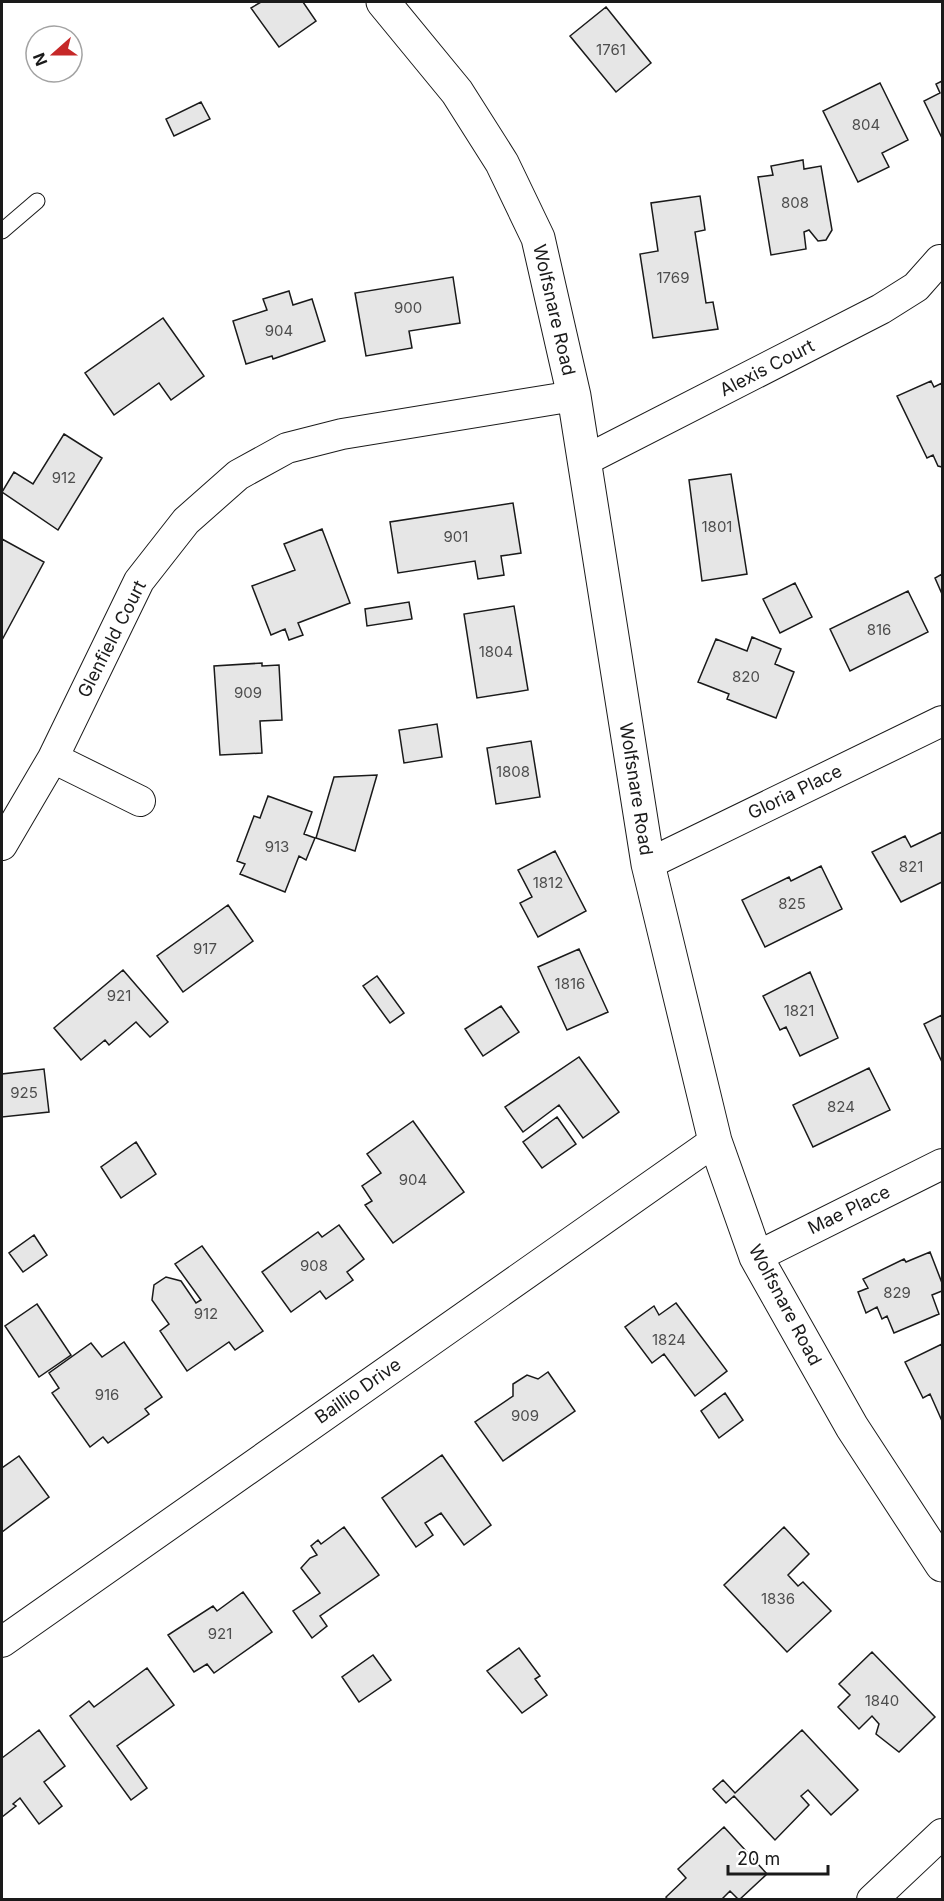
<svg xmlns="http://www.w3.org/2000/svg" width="944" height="1901" font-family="Inter,sans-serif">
	<rect width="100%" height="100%" fill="#fff"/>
	<path fill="#e6e6e6" stroke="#1a1a1a" stroke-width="1.5" d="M261 2H303L316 21 279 47 251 8Z
		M606 7 651 63 616 92 570 36Z
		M942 81V138L924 101 940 93 936 84Z
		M880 83 908 140 882 153 889 167 858 182 823 111Z
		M201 102 210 119 174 136 166 119Z
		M803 160 804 169 821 166 832 230 826 240 818 241 809 230 804 232 806 249 771 255 758 177 773 175 771 166Z
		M700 196 705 230 695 232 706 303 713 302 718 329 653 338 640 254 658 251 651 203Z
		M453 277 460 323 409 331 412 348 366 356 355 293Z
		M289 291 293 305 312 299 325 341 273 359 272 356 246 364 233 321 267 310 263 299Z
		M163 318 204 376 171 400 159 383 114 415 85 373Z
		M931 381 934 387 942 383V467L938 466 933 455 927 458 897 396Z
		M64 434 102 458 58 530 2 492 14 472 33 484Z
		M731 474 747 574 702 581 689 480Z
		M513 503 521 553 501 556 504 575 478 579 475 561 398 573 390 522Z
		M322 529 350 603 298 623 303 635 289 640 285 629 271 635 252 586 295 570 284 544Z
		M2 539 44 562 2 640Z
		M942 574V594L935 578Z
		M795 583 812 617 780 633 763 599Z
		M908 591 928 632 850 671 830 629Z
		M409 602 412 619 367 626 365 609Z
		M514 606 528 690 477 698 464 614Z
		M752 637 781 649 775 664 794 672 776 718 727 699 729 694 698 682 716 639 747 651Z
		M262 663V666L279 665 282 720 260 721 262 753 220 755 214 666Z
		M437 724 442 757 404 763 399 730Z
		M531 741 540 797 496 804 487 748Z
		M377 775 355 851 316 838 334 777Z
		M268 796 312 812 304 834 315 838 306 860 299 856 285 892 240 874 245 864 237 861 254 816 260 818Z
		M942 832V882L901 902 872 852 905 836 911 847Z
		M555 851 586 911 538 937 520 903 532 897 518 870Z
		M821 866 842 909 765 947 742 900 789 877 791 881Z
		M228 905 253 941 183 992 157 956Z
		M579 949 608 1012 567 1030 538 967Z
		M123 970 168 1022 150 1037 136 1022 109 1045 105 1040 81 1060 54 1028Z
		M810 972 838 1038 800 1056 786 1027 780 1030 763 996Z
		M377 976 404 1013 390 1023 363 986Z
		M501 1006 519 1032 483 1056 465 1029Z
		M942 1015V1062L924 1024Z
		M579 1057 619 1112 583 1138 559 1105 523 1132 505 1107Z
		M869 1068 890 1110 813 1147 793 1105Z
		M44 1069 49 1112 2 1117V1074Z
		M557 1117 576 1144 542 1168 523 1142Z
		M413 1121 464 1192 393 1243 365 1205 372 1201 362 1186 381 1173 367 1154Z
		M136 1142 156 1174 121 1198 101 1167Z
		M339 1225 364 1259 347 1272 353 1280 326 1299 320 1291 291 1312 262 1272 318 1232 322 1237Z
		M34 1235 47 1255 23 1272 9 1253Z
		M202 1246 263 1331 235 1350 229 1342 187 1371 160 1331 169 1324 152 1300 154 1285 166 1277 181 1281 196 1303 201 1300 175 1264Z
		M930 1252 942 1283V1291L932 1295 939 1314 894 1333 887 1316 882 1319 877 1307 866 1313 858 1292 868 1288 863 1279 904 1259 906 1262Z
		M676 1303 727 1371 695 1396 664 1354 652 1363 625 1327 654 1306 659 1315Z
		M37 1304 71 1355 39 1377 5 1326Z
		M124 1342 162 1397 145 1409 149 1414 108 1443 103 1437 90 1447 52 1393 59 1388 49 1373 91 1343 102 1357Z
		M942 1344V1421L930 1394 923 1398 905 1362Z
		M548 1372 575 1411 503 1461 475 1422 513 1396V1384L527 1375 538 1379Z
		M725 1393 743 1420 719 1438 701 1411Z
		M442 1455 491 1525 464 1545 441 1513 425 1523 433 1535 416 1547 382 1498Z
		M19 1456 49 1497 2 1532V1468Z
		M344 1527 379 1575 320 1616 327 1626 312 1638 293 1611 320 1593 301 1568 310 1558 317 1555 311 1546 318 1540 321 1544Z
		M784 1527 809 1554 788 1575 798 1586 803 1582 831 1611 787 1652 724 1585Z
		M243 1592 272 1632 214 1673 207 1664 194 1672 168 1635 213 1606 217 1611Z
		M519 1648 540 1676 535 1679 547 1695 522 1713 487 1671Z
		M872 1652 935 1717 899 1752 876 1734 879 1724 872 1716 859 1729 838 1707 850 1695 839 1684Z
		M373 1655 391 1680 359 1702 342 1677Z
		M147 1668 174 1705 117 1746 147 1788 131 1800 70 1716 89 1701 94 1707Z
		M39 1730 65 1766 44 1782 62 1806 39 1824 20 1798 13 1804 16 1806 2 1817V1758Z
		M802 1730 858 1790 831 1815 808 1790 801 1796 809 1805 775 1840 734 1796 726 1803 713 1789 723 1780 735 1793Z
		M724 1827 767 1874 739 1900 730 1891 721 1900H668L666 1897 686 1878 678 1869Z"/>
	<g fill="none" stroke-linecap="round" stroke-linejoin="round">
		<g stroke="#1a1a1a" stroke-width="17">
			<path id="lane" d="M2 231 37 201"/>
		</g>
		<g stroke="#1a1a1a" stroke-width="32">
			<path id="street" d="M584 461 881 309 916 287 940 260
				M53 758 140 801
				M2 845 53 758 139 581 186 521 238 475 287 448 342 434 574 396
				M648 864 942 721
				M756 1257 942 1164
				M2 1642 715 1141
				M872 1900 942 1834"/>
		</g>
		<g stroke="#1a1a1a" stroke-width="35">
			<path id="secondary" d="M383 2 457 92 502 163 538 238 574 396 648 864 715 1141 756 1257 852 1427 942 1565"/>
		</g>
		<use href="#lane" stroke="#fff" stroke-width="15"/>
		<use href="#street" stroke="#fff" stroke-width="30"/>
		<use href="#secondary" stroke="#fff" stroke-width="33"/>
	</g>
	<g text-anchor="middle" stroke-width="4.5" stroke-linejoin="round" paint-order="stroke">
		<g font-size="15" fill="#4d4d4d">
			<text x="611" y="55">1761</text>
			<text x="866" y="130">804</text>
			<text x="795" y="208">808</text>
			<text x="673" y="283">1769</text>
			<text x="408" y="313">900</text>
			<text x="279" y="336">904</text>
			<text x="64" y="483">912</text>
			<text x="717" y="532">1801</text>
			<text x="456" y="542">901</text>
			<text x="879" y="635">816</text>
			<text x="496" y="657">1804</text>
			<text x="746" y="682">820</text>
			<text x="248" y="698">909</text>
			<text x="513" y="777">1808</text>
			<text x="277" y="852">913</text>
			<text x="911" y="872">821</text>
			<text x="548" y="888">1812</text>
			<text x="792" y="909">825</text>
			<text x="205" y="954">917</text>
			<text x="570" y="989">1816</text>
			<text x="119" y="1001">921</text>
			<text x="799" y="1016">1821</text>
			<text x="24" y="1098">925</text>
			<text x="841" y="1112">824</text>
			<text x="413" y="1185">904</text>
			<text x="314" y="1271">908</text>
			<text x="897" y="1298">829</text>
			<text x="206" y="1319">912</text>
			<text x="669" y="1345">1824</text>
			<text x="107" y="1400">916</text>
			<text x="525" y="1421">909</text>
			<text x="778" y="1604">1836</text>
			<text x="220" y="1639">921</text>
			<text x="882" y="1706">1840</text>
		</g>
		<g font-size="18" fill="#1a1a1a" stroke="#fff">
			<text transform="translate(554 310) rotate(77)" y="6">Wolfsnare Road</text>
			<text transform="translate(767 368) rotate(-27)" y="6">Alexis Court</text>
			<text transform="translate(112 639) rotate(-63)" y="6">Glenfield Court</text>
			<text transform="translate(636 789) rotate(81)" y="6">Wolfsnare Road</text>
			<text transform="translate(795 792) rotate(-26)" y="6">Gloria Place</text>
			<text transform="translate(849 1210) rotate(-26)" y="6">Mae Place</text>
			<text transform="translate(785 1305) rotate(62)" y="6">Wolfsnare Road</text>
			<text transform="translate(358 1391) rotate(-35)" y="6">Baillio Drive</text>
		</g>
	</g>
	<rect width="944" height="1901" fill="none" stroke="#1a1a1a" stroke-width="6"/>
	<g transform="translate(54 54) rotate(249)"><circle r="28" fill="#ffffff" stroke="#a3a3a3" stroke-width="1.5"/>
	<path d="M0-4.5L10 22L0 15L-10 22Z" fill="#c62828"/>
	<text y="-9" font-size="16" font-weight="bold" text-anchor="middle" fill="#1a1a1a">N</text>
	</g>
	<path d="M728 1865v9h100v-9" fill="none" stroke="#1a1a1a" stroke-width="3"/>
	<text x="737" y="1865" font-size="18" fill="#1a1a1a" stroke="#ffffff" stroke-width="4.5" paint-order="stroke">20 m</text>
</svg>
